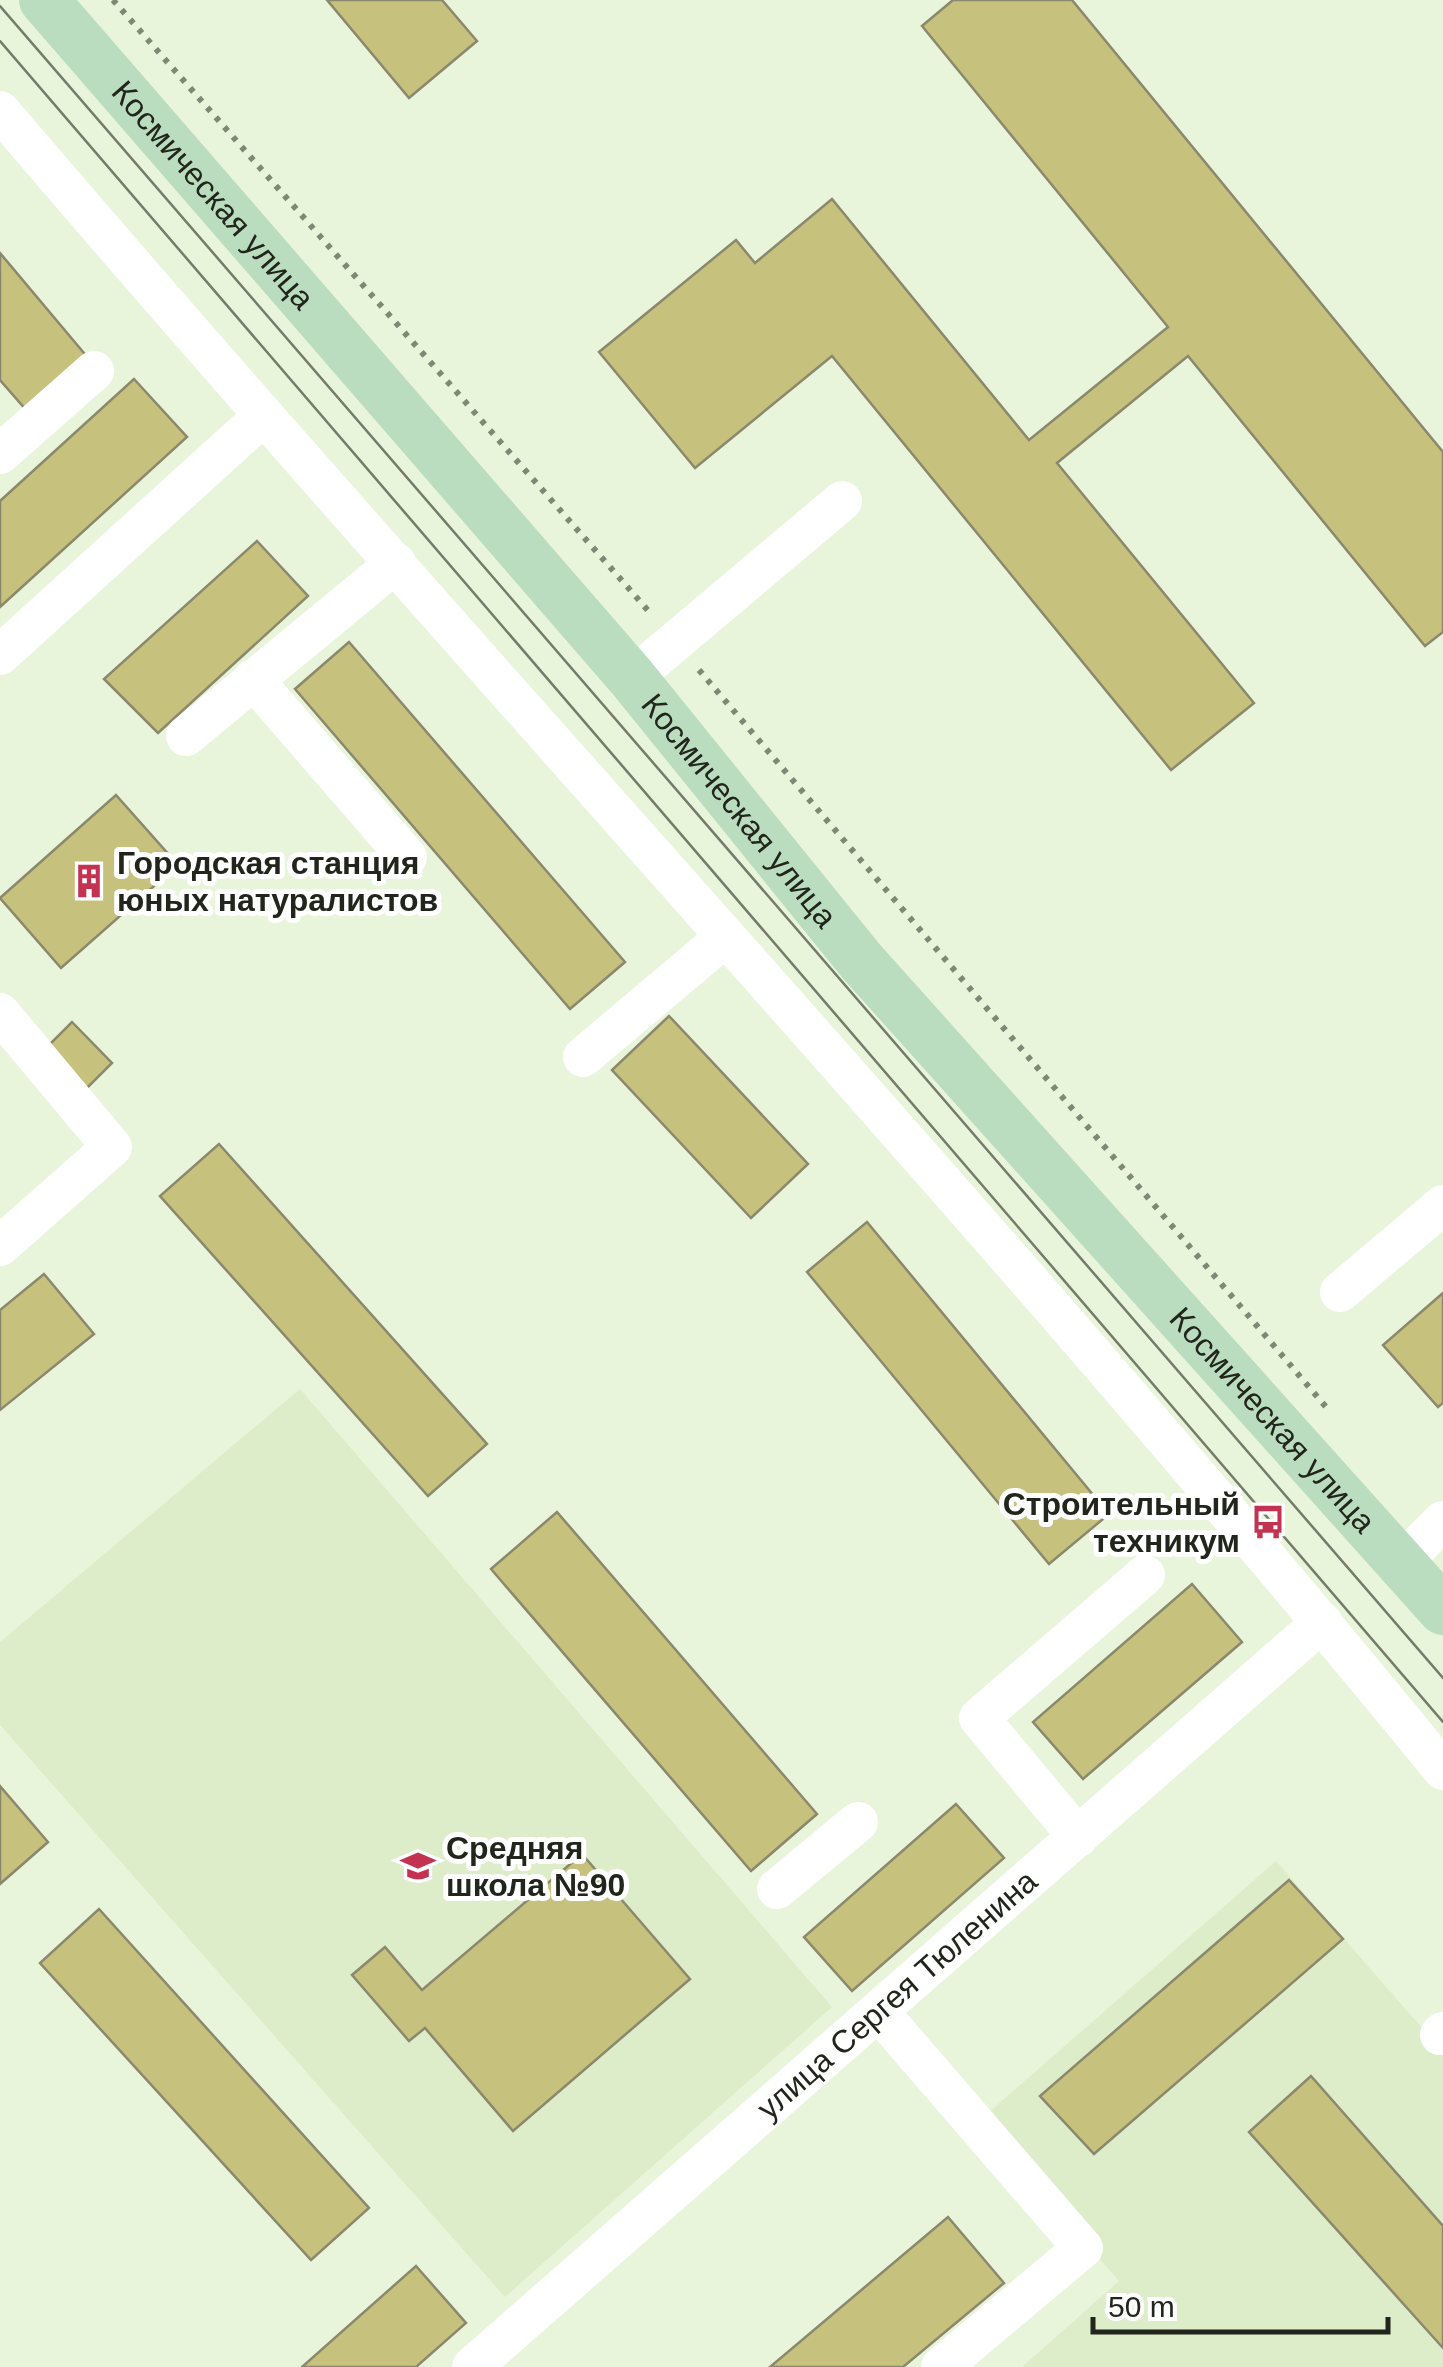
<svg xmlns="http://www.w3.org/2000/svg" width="1443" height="2367" font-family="Arial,sans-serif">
	<rect width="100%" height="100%" fill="#e9f5da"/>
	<path fill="#ddecc9" d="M300 1389 832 2007 505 2297 0 1725V1642Z
		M1276 1861 1443 2052V2367H1022L1119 2281 979 2121Z"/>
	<path fill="#c7c17e" stroke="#8a886d" stroke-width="2.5" d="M327 0H442L477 41 409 98Z
		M953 0H1072L1443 452V632L1425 646 1188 356 1057 463 1254 703 1171 770 832 356 695 468 599 352 736 240 755 263 832 199 1029 440 1168 327 922 26Z
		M0 253 89 359 27 411 0 380Z
		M134 379 187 437 0 607V501Z
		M257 541 308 596 158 733 104 679Z
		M349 642 625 962 570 1009 295 689Z
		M116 795 178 865 61 968 0 898Z
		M669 1016 808 1164 751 1218 612 1070Z
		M72 1022 112 1063 85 1090 45 1049Z
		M219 1144 487 1444 428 1496 160 1196Z
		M867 1222 1109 1514 1049 1564 807 1272Z
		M44 1274 94 1334 0 1410V1310Z
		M1443 1293V1403L1438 1407 1383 1345Z
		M557 1512 817 1814 751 1871 491 1569Z
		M1192 1584 1242 1642 1083 1779 1033 1722Z
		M0 1786 48 1842 0 1884Z
		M956 1804 1004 1858 852 1991 804 1937Z
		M582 1854 690 1979 513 2131 425 2028 409 2041 352 1975 385 1947 422 1990Z
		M1289 1880 1343 1939 1094 2154 1040 2096Z
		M99 1909 369 2208 311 2260 40 1963Z
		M1311 2076 1443 2226V2348L1249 2132Z
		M948 2217 1004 2283 903 2367H770Z
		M416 2266 466 2323 416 2367H302Z"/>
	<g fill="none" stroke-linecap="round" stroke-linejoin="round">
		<path stroke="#7f8775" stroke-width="6" stroke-dasharray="5 8" stroke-linecap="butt" d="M113 0 652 615
			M699 670 1326 1407"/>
		<g stroke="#fff" stroke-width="40">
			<path d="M0 111C476 669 979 1202 1443 1770"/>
			<path d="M0 454 94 371"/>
			<path d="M0 655 261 418"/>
			<path d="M632 678 842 501"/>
			<path d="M253 679 407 857"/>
			<path d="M186 736 396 563"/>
			<path d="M0 1013 112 1147 0 1246"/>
			<path d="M583 1057 723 939"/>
			<path d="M1340 1292 1443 1205"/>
			<path d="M1402 1562 1443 1521"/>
			<path d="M1078 1837 979 1718 1145 1575"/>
			<path d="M777 1889 858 1822"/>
			<path d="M879 2012 1083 2248 941 2367"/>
			<path d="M1440 2035 1443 2032"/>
			<path id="s1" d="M472 2367 1322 1622"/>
		</g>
		<path stroke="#badcbf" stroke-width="50" id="s2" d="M44 0 632 678 861 961 1443 1610"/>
		<path stroke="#747b6a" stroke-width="2.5" d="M0 6 1443 1678
			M0 41 1443 1722"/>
	</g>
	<defs>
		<g id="building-bare" transform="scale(2.7)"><path d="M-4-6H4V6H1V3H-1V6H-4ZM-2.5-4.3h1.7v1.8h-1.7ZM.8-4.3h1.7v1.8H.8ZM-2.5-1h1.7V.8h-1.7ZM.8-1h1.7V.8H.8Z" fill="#c33351" stroke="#fff" stroke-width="2.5" paint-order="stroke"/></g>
		<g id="bus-bare" transform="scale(2.7)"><path d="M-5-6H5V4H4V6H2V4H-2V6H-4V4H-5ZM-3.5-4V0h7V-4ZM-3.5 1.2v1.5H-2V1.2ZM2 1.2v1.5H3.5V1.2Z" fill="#c33351" stroke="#fff" stroke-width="2.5" paint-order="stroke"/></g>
		<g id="school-bare" transform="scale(2.7)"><path d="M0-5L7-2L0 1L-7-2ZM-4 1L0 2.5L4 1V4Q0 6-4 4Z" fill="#c33351" stroke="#fff" stroke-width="2.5" paint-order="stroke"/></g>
	</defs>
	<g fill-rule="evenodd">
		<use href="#building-bare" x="89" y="881"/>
		<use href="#bus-bare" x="1268" y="1522"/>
		<use href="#school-bare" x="418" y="1866"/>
	</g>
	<g text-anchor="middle" stroke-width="10" stroke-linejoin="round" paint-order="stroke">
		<g font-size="32" fill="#21251b" stroke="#fff">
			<text dy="11" stroke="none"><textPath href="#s2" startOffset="258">Космическая улица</textPath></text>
			<text dy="11" stroke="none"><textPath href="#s2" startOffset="1068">Космическая улица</textPath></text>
			<text dy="11" stroke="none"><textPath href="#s2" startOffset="1878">Космическая улица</textPath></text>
			<text dy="11" stroke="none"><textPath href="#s1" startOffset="565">улица Сергея Тюленина</textPath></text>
		</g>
		<g font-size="32" font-weight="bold" fill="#21251b" stroke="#fff" text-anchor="start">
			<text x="117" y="874">Городская станция<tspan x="117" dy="37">юных натуралистов</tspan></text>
			<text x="1240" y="1515" text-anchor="end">Строительный<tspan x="1240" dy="37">техникум</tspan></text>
			<text x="446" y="1859">Средняя<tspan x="446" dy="37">школа №90</tspan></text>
		</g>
	</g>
	<path d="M1093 2317v15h295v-15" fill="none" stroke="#21251b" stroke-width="5"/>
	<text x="1108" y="2317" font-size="30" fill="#21251b" stroke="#ffffff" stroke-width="8" paint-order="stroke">50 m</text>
</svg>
